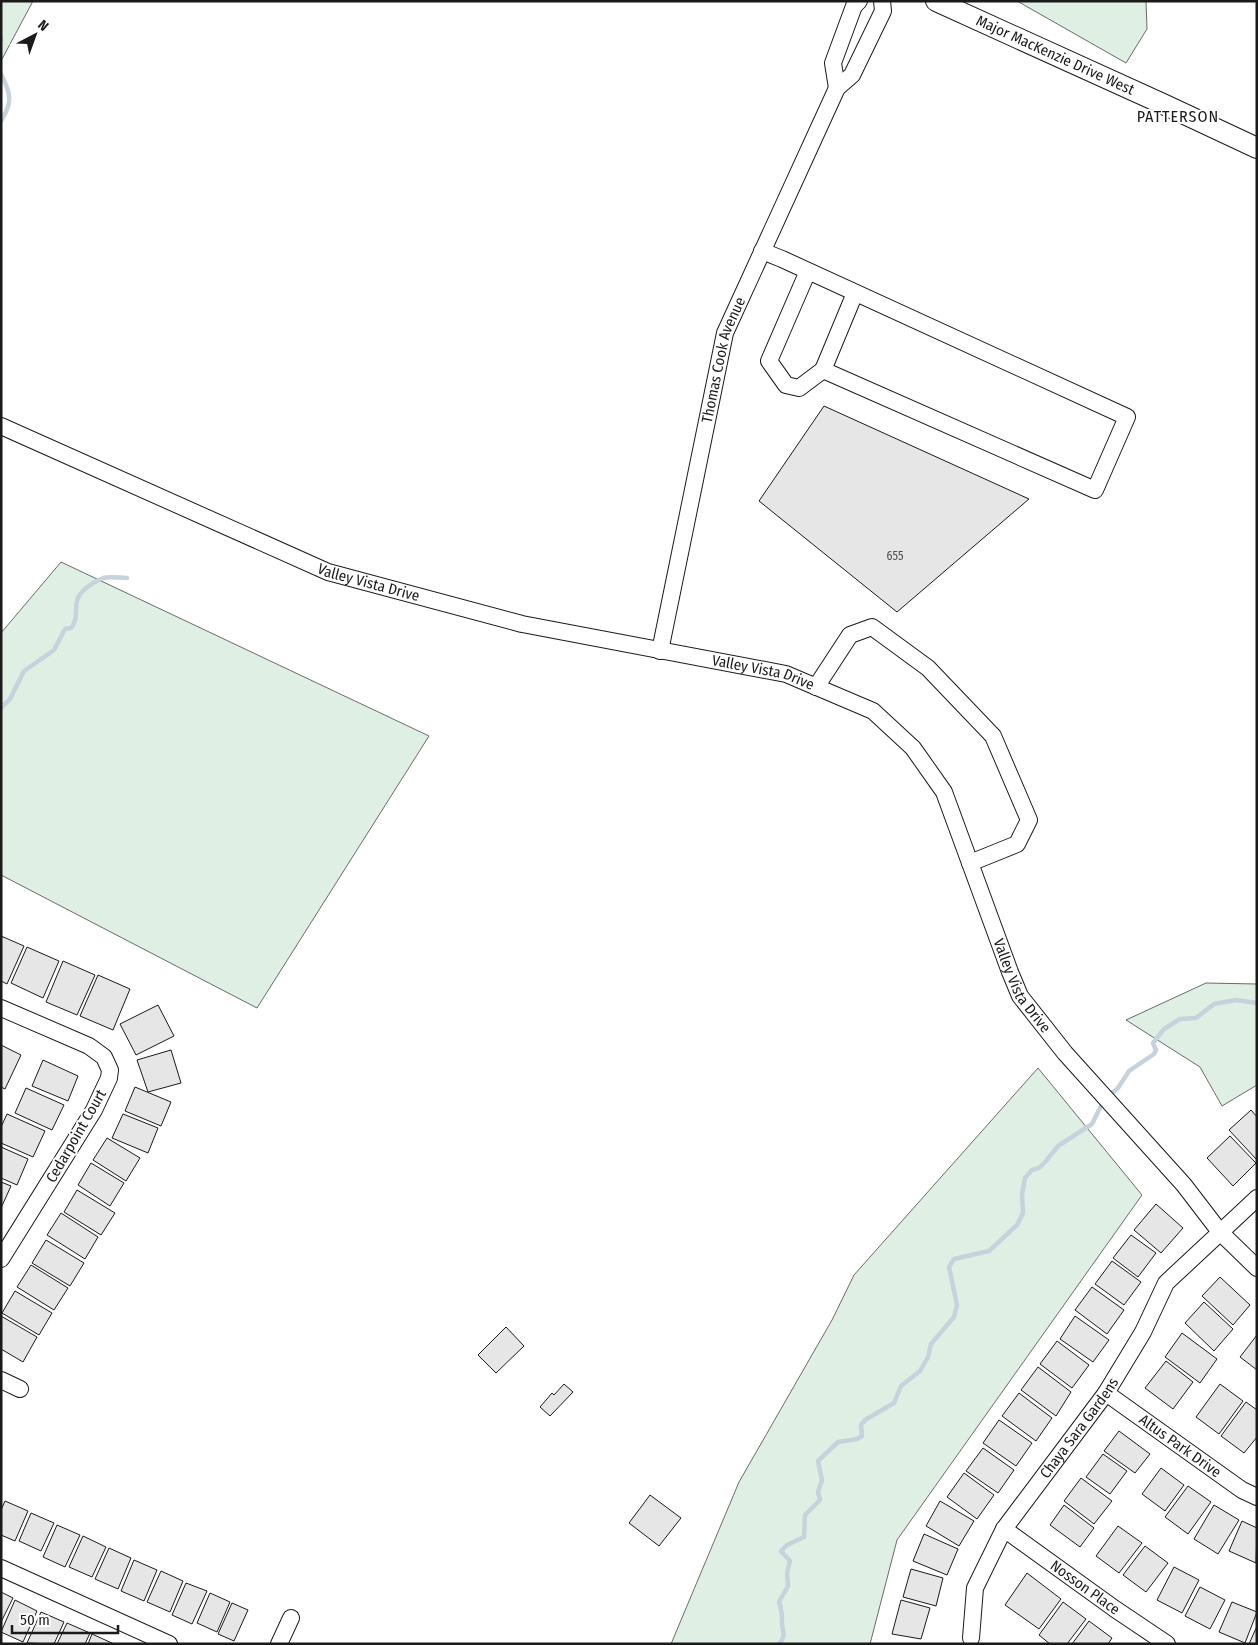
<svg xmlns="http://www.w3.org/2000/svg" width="1258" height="1645" font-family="'Fira Sans Condensed',sans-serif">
	<rect width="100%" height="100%" fill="#fff"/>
	<path fill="#e0efe3" stroke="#6a6a6a" d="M1 1H33L1 61Z
		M1017 1H1146L1147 29 1126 63Z
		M61 562 429 736 257 1008 1 875V633Z
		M1206 983 1257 984V1085L1222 1106 1200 1067 1126 1020Z
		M1038 1068 1142 1195 897 1540 870 1644H671L739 1482 832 1320 854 1275Z"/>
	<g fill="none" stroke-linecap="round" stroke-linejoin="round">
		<path stroke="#c6d2dc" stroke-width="4.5" d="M1 39V40
			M1 74C11 94 13 102 1 121
			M1 708 10 699 24 671 54 650 65 629 71 628C79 617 74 612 77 601 79 591 93 582 103 578 110 576 120 578 127 578
			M779 1644C786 1636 783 1633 782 1624 782 1615 782 1611 779 1602L788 1586 787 1573 790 1561 781 1551 787 1545 804 1537 805 1515 820 1500 818 1492 822 1480 818 1461 838 1442 857 1439 862 1436 861 1425 865 1420 894 1403 901 1386 920 1371 928 1357 931 1344 954 1317 957 1305 949 1267 954 1259 989 1251 1017 1225 1023 1213 1022 1194 1025 1178 1032 1170 1039 1168 1046 1161 1058 1146 1092 1124 1104 1100 1118 1088 1129 1071 1154 1054 1156 1050 1153 1043 1164 1029 1180 1019 1196 1018 1214 1004 1236 1000 1257 1003"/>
	</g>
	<path fill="#e6e6e6" stroke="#1a1a1a" d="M824 406 1029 499 897 612 759 501Z
		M1 936 24 946 7 984 1 981Z
		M27 947 59 961 43 998 11 983Z
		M63 961 95 975 77 1015 46 1002Z
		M98 975 130 989 113 1030 80 1016Z
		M158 1005 174 1036 136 1055 120 1024Z
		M1 1045 21 1055 5 1089 1 1087Z
		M171 1050 181 1083 148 1092 137 1060Z
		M43 1060 78 1076 68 1101 32 1086Z
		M135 1087 171 1102 161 1126 125 1111Z
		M26 1088 64 1105 52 1130 15 1113Z
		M1251 1110 1257 1117V1160L1229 1130Z
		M7 1114 45 1131 33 1157 1 1143V1127Z
		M123 1114 158 1128 148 1153 112 1138Z
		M1230 1136 1256 1163 1233 1186 1207 1158Z
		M107 1138 140 1158 126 1181 93 1160Z
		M1 1147 28 1159 17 1185 1 1178Z
		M91 1163 124 1183 110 1206 78 1185Z
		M1 1182 11 1186 1 1208Z
		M77 1190 115 1213 101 1235 64 1212Z
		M1156 1204 1183 1228 1161 1253 1134 1230Z
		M61 1213 98 1237 85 1259 47 1235Z
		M1131 1235 1156 1253 1138 1277 1113 1258Z
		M46 1240 84 1263 70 1286 32 1263Z
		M1112 1261 1141 1282 1124 1305 1095 1284Z
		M31 1265 68 1288 54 1310 17 1287Z
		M1220 1277 1250 1305 1233 1325 1202 1296Z
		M1092 1287 1124 1310 1107 1334 1075 1310Z
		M15 1291 52 1313 39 1335 2 1313Z
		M1204 1302 1233 1329 1214 1351 1185 1323Z
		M1 1316 37 1337 23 1362 1 1349Z
		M1075 1316 1109 1340 1093 1362 1060 1339Z
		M506 1327 524 1346 496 1373 478 1355Z
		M1182 1333 1217 1359 1200 1383 1165 1357Z
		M1257 1335V1370L1240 1357Z
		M1057 1341 1089 1365 1072 1388 1040 1364Z
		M1166 1361 1193 1382 1173 1409 1145 1388Z
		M1038 1367 1071 1392 1056 1416 1021 1390Z
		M564 1384 573 1392 550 1416 540 1407 552 1393 554 1395Z
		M1220 1384 1243 1401 1219 1434 1196 1417Z
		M1019 1393 1052 1418 1036 1441 1002 1416Z
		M1246 1402 1257 1410V1437L1244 1453 1221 1436Z
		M999 1420 1032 1443 1016 1466 983 1443Z
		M1119 1431 1150 1454 1135 1473 1104 1451Z
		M983 1448 1014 1470 998 1493 966 1471Z
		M1103 1454 1127 1471 1110 1494 1086 1477Z
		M1161 1468 1184 1485 1165 1511 1142 1494Z
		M964 1473 994 1495 977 1519 947 1497Z
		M1081 1478 1112 1501 1094 1524 1064 1501Z
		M1188 1486 1211 1502 1188 1534 1165 1517Z
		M650 1495 681 1518 659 1546 629 1523Z
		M5 1501 28 1511 15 1541 1 1535V1510Z
		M940 1501 974 1521 959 1546 926 1526Z
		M1064 1505 1094 1528 1080 1547 1050 1525Z
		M1214 1505 1239 1520 1218 1554 1194 1539Z
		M31 1513 54 1523 41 1551 19 1541Z
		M1242 1521 1257 1528 1256 1563 1229 1551Z
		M57 1525 80 1535 65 1567 43 1557Z
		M1118 1526 1142 1543 1119 1573 1096 1556Z
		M924 1534 958 1549 947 1575 913 1561Z
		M83 1536 106 1547 92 1577 69 1567Z
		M1145 1546 1168 1563 1146 1592 1123 1575Z
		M109 1548 131 1558 118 1589 95 1579Z
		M134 1560 157 1570 144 1601 121 1591Z
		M1174 1567 1199 1580 1182 1613 1157 1600Z
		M911 1569 943 1578 936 1606 903 1597Z
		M161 1571 183 1581 170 1612 147 1602Z
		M1027 1573 1061 1599 1039 1629 1005 1605Z
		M186 1583 207 1591 192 1624 172 1615Z
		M1200 1587 1225 1600 1210 1629 1185 1616Z
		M1 1592 13 1598 1 1622Z
		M210 1593 230 1602 217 1632 197 1623Z
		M15 1600 37 1611 23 1642 1 1632Z
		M901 1600 930 1608 921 1639 892 1634Z
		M1063 1602 1086 1619 1067 1644H1050L1039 1635Z
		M1232 1602 1257 1612 1245 1643 1219 1632Z
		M232 1603 248 1610 234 1641 218 1634Z
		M41 1612 64 1622 54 1644 27 1643Z
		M1089 1621 1112 1638 1108 1644H1072Z
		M67 1623 90 1633 85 1644H57Z
		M1257 1626V1644H1249Z
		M92 1634 114 1644H88Z"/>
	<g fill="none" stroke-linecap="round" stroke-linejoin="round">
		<g stroke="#1a1a1a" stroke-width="18">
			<g id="minor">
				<path d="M837 88 833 63 854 6 859 1"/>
				<path d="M762 251 782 259 1127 417 1095 490 823 370 799 388 786 385 769 361 808 271"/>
				<path d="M823 370 855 293"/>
				<path id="s1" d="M1 426 328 572 522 624 786 674 873 711 913 748 944 792 1010 972 1020 996 1065 1053 1184 1185 1220 1232 1257 1268"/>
				<path id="s2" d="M660 651 725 333 837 88 852 75 883 11 882 1"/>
				<path d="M816 687 850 635 872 627 928 668 993 736 1029 820 1017 844 970 863"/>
				<path d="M1 1008 89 1046 104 1057 110 1070 109 1078 94 1110 1 1259"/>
				<path d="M1 1380 20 1389"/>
				<path id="s3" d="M1106 1393 1242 1490 1257 1497"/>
				<path id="s4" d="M1004 1529 1115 1609 1167 1644"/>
				<path d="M1 1568 169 1644"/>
				<path id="s5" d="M971 1638 975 1588 1004 1529 1106 1393 1143 1332 1166 1283 1257 1198"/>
				<path d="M279 1644 291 1618"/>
			</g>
		</g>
		<g stroke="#1a1a1a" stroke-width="22">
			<g id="major">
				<path id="s6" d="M936 1 1163 104 1257 148"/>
			</g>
		</g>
		<use href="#minor" stroke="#fff" stroke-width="16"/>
		<use href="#major" stroke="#fff" stroke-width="20"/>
	</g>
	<g text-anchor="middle" stroke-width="4" stroke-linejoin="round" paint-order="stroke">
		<g font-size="12" fill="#4d4d4d">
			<text x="895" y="560">655</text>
		</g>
		<g font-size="15" fill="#1a1a1a" stroke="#fff">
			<text dy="5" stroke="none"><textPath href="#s6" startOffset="131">Major MacKenzie Drive West</textPath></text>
			<text dy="5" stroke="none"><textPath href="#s2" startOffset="298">Thomas Cook Avenue</textPath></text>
			<text dy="5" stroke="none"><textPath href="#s1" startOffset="400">Valley Vista Drive</textPath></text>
			<text dy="5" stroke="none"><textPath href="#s1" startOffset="805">Valley Vista Drive</textPath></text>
			<text dy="5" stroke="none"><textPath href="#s1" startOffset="1240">Valley Vista Drive</textPath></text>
			<text transform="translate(76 1136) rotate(-60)" y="5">Cedarpoint Court</text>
			<text dy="5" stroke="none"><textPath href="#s5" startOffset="242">Chaya Sara Gardens</textPath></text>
			<text dy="5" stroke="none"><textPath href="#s3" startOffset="91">Altus Park Drive</textPath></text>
			<text dy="5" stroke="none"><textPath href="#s4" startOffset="100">Nosson Place</textPath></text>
		</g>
		<g font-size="16" letter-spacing="1" fill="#1a1a1a" stroke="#fff">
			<text x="1178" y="122">PATTERSON</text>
		</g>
	</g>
	<rect width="1258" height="1645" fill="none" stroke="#1a1a1a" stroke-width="5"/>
	<g transform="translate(35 35) rotate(41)" stroke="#ffffff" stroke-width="4" paint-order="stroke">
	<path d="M0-4L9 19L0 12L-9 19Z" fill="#1a1a1a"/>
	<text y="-8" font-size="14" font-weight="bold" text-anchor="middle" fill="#1a1a1a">N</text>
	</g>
	<path d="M12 1625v8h106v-8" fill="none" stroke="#1a1a1a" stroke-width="2.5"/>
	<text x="20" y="1625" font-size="15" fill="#1a1a1a" stroke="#ffffff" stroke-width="4" paint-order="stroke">50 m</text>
</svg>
